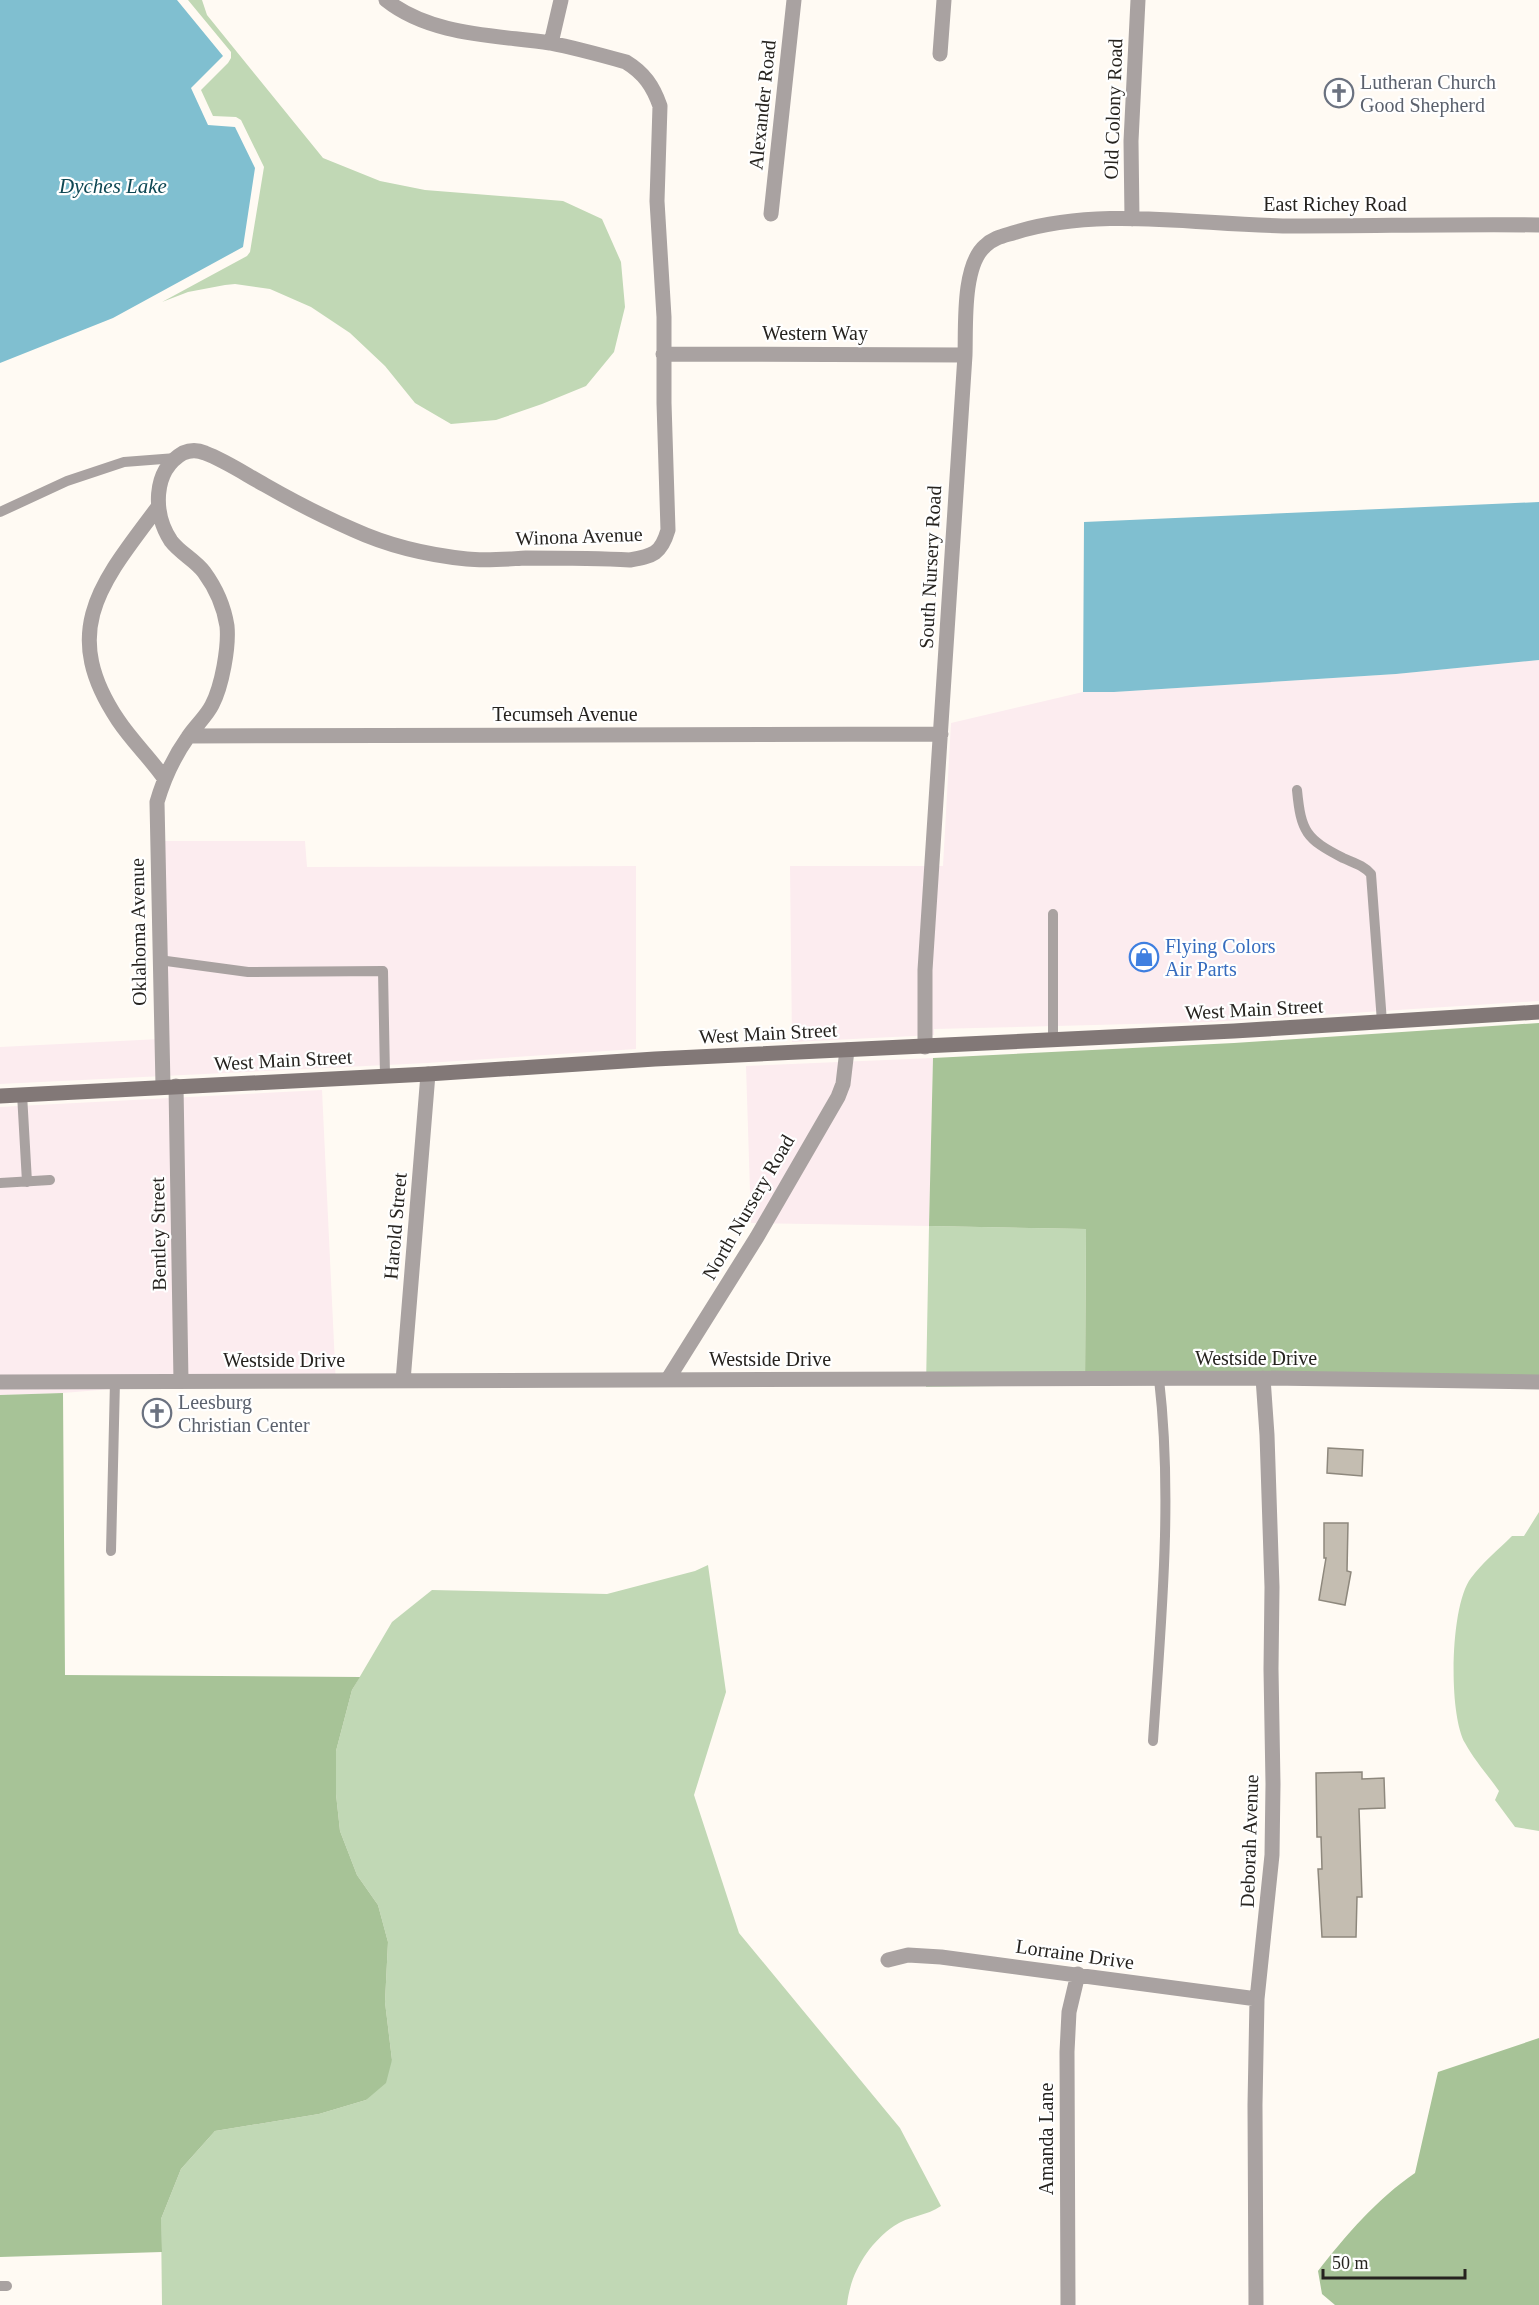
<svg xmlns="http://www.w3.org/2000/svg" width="1539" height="2305" font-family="'Times New Roman',serif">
	<rect width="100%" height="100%" fill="#fffaf3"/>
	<path fill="#fcecef" d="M1539 660V1001L1211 1022 934 1029V1035L792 1042 790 866H943L951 723 1083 692H1114L1396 674Z
		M163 841H305L307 867 636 866V1049L427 1063 0 1084V1047L160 1039Z
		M933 1058 929 1226 751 1223 746 1066Z
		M322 1090 336 1386 196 1382 63 1393 0 1395V1107Z"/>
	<path fill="#c1d8b5" d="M188 0H202L207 15 323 158 380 181 425 190 563 201 602 219 621 262 625 307 614 352 586 386 542 404 496 420 451 424 415 403 385 366 350 333 311 307 270 289 235 284 225 285 188 292 162 302 247 256 250 252 264 167 241 120 236 117 213 116 201 90 228 63 231 58V52Z
		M929 1226 1086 1229 1085 1385 926 1387Z
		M1539 1512V1831L1515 1827 1495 1800 1499 1791C1488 1775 1474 1760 1465 1743 1448 1713 1450 1605 1471 1578 1482 1563 1499 1549 1512 1536H1524Z
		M708 1565 726 1692 694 1795 739 1933 900 2128 941 2206C927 2216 908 2216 894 2226 868 2244 850 2274 847 2305H162L161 2219 181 2169 215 2131 319 2114 366 2100 392 2060 385 2002 388 1942 378 1905 357 1875 340 1831 336 1794V1751L352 1690 392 1622 432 1590 607 1594 695 1571Z"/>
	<path fill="#a7c397" d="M1539 1023V1378L1085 1385 1086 1229 929 1226 933 1058 1234 1043Z
		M63 1393 65 1675 360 1677 352 1690 336 1751V1794L340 1831 357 1875 378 1905 388 1942 385 2002 392 2060 386 2083 366 2100 319 2114 215 2131 181 2169 161 2219 162 2252 0 2257V1395Z
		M1539 2038V2305H1335L1322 2294 1318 2271C1346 2235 1377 2199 1415 2173L1438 2072Z"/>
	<path fill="#80bfd0" d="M0 0H177L223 56 191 88 208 125 235 127 255 168 243 247 113 318 0 363Z
		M1539 502V660L1396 674 1114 692H1083L1084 522Z"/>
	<path fill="#c4bdb1" stroke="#8e887d" stroke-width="1.5" d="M1328 1448 1363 1450 1362 1476 1327 1473Z
		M1324 1523H1348L1347 1571 1351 1572 1345 1605 1319 1600 1326 1558H1324Z
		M1362 1772V1779L1384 1778 1385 1808 1359 1809 1362 1897H1357L1356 1937H1322L1318 1869H1322L1321 1837H1317L1316 1773Z"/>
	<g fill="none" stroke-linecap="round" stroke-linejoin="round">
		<path stroke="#a9a2a1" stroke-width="10" d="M0 512 67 481 124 462 176 458
			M1297 790C1301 832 1306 839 1343 858 1354 863 1363 865 1371 874L1382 1022
			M1053 914V1041
			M159 960 248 972 383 971 385 1076
			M22 1094 27 1182
			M0 1183 50 1180
			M111 1551 115 1381
			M1153 1741C1161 1621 1173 1499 1159 1379
			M0 2286H7"/>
		<path stroke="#a9a2a1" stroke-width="15" d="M551 43 561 0
			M940 54 944 0
			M771 214 794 0
			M1132 219 1131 141 1138 0
			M663 354 965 355
			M158 507C102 582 58 630 118 720 132 741 150 758 164 778
			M189 736 941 734
			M925 1047V970L965 355C966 327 962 266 985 246 993 238 1003 236 1013 233 1102 205 1202 226 1294 226 1375 226 1457 224 1539 225
			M163 1086 157 802C164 778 173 758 188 737 195 726 206 717 212 705 222 686 229 647 227 626 224 607 215 587 204 572 195 560 180 553 171 541 153 514 152 471 183 453 190 450 198 450 205 453 226 461 245 474 265 485 293 501 324 517 354 530 389 546 428 555 467 559 486 561 507 559 526 558 561 558 595 558 630 560 653 556 661 554 668 530L664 403V317L657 201 660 106C653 86 644 73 626 62 601 55 576 48 550 43 496 35 431 36 386 0
			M176 1086 181 1381
			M668 1379 757 1237 838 1097 843 1084 847 1050
			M403 1381 428 1074
			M0 1382 1263 1378 1539 1382
			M888 1960 908 1955 941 1957 1257 1999
			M1068 2305 1067 2052 1069 2012 1078 1974
			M1256 2305 1255 2105 1257 1999 1272 1855 1273 1784 1271 1669 1272 1587 1267 1435 1263 1378"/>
		<path stroke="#827877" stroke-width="15" d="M0 1096 428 1074 655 1059 1234 1031 1539 1012"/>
	</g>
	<defs>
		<g id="church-ring" transform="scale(1.5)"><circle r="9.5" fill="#fff" stroke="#6b7280" stroke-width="1.5"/><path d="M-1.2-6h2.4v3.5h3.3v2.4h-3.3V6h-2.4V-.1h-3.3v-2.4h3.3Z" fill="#6b7280"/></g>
		<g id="shop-ring" transform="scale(1.5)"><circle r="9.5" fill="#fff" stroke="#3f7fe0" stroke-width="1.5"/><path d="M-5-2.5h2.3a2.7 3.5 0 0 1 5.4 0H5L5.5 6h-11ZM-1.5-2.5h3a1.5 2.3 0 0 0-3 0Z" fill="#3f7fe0"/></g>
	</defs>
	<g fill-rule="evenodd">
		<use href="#church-ring" x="1339" y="93"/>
		<use href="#shop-ring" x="1144" y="957"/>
		<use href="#church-ring" x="157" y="1413"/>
	</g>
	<g text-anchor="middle" stroke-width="4.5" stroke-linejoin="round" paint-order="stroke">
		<g font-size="20" fill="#5b616d" stroke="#fff" text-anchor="start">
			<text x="1360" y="89">Lutheran Church<tspan x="1360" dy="23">Good Shepherd</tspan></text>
			<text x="178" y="1409">Leesburg<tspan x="178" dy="23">Christian Center</tspan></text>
		</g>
		<g font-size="20" fill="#26231f" stroke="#fff">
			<text transform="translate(762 105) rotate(-84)" y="7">Alexander Road</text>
			<text transform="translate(1113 109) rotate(-88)" y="7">Old Colony Road</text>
			<text x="1335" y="211">East Richey Road</text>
			<text x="815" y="340">Western Way</text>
			<text transform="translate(579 536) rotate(-2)" y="7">Winona Avenue</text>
			<text transform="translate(930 567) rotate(-87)" y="7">South Nursery Road</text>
			<text x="565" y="721">Tecumseh Avenue</text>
			<text transform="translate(138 932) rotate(-91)" y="7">Oklahoma Avenue</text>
			<text transform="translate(1254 1009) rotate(-3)" y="7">West Main Street</text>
			<text transform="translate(768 1033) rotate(-3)" y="7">West Main Street</text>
			<text transform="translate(283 1060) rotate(-3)" y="7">West Main Street</text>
			<text transform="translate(748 1207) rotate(-60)" y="7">North Nursery Road</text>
			<text transform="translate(395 1226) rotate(-85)" y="7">Harold Street</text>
			<text transform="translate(158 1234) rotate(-91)" y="7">Bentley Street</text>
			<text x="1256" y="1365">Westside Drive</text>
			<text x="770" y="1366">Westside Drive</text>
			<text x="284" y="1367">Westside Drive</text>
			<text transform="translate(1249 1841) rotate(-88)" y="7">Deborah Avenue</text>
			<text transform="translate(1075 1954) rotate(8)" y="7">Lorraine Drive</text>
			<text transform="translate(1046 2139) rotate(-90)" y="7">Amanda Lane</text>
		</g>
		<g font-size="20" fill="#366cbe" stroke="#fff" text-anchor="start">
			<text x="1165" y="953">Flying Colors<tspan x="1165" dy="23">Air Parts</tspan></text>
		</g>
		<g font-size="21" font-style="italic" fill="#0e4753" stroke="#fff">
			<text x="113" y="193">Dyches Lake</text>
		</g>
	</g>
	<path d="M1323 2269v9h142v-9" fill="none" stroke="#26231f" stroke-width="3"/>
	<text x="1332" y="2269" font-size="18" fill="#26231f" stroke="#ffffff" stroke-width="4.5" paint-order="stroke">50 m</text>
</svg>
